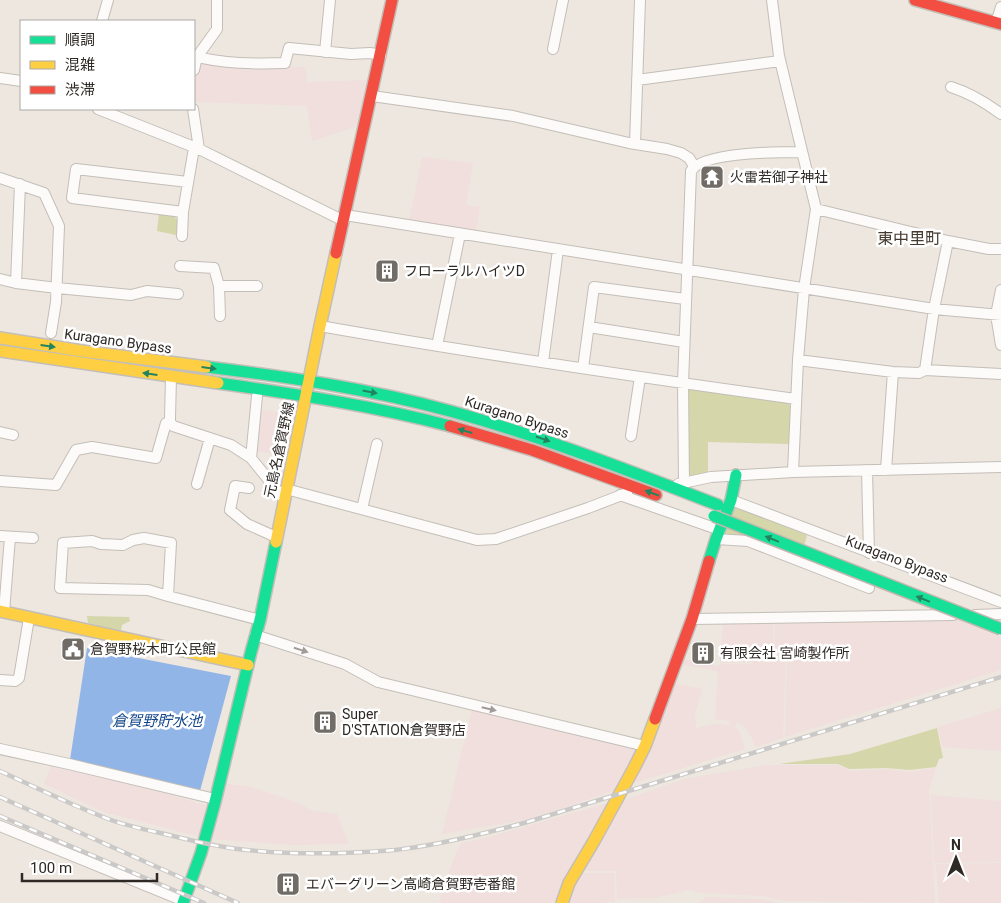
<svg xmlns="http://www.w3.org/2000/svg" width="1001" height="903" font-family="Roboto,'Noto Sans JP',sans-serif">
	<rect width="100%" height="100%" fill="#eee7df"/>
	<path fill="#f0dfdd" d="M199 62 227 65 304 67 306 70 307 82 367 80 358 126 312 141 307 106 195 102 194 100V77Z
		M422 157 473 163 466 205 480 207 476 233 409 222Z
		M259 410 286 412 287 415 289 417V454L254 452Z
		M955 619 1001 637V670L785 737 787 654 786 653 783 738 755 747 752 738 745 727 737 722 735 727 739 731 745 749 631 784 672 683 702 689 695 714 696 728 715 724 729 725 730 721 715 719 718 673 716 671 680 664 682 659 718 666 719 664H752V662L720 663 723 624H773L774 654 775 624Z
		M1001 708V751L942 747 938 727Z
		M472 709 553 729 640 749 619 789 563 808 524 820 442 834Z
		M52 764 127 782 208 806 200 837 104 812 44 784Z
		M767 765H839L849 771 886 769 909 772 936 768 929 789 935 903 785 901 763 896 701 893 688 890 655 898 617 899 616 871H581L624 800 684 779Z
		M223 783 251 787 293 801 314 811 337 814 349 844 292 845 210 839Z
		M931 795 1001 801V862L934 863Z
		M611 802 557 903H439L454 858 461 843 482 839Z
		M1001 863V903H939L936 864Z
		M580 873H614L615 902 608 901 607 903H565Z
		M706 897 761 899 779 903H698Z"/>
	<path fill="#d5d6aa" d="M159 213 173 215 178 221 176 235 157 231Z
		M687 389 788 403 791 407 789 444 708 442V472L692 476 686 473Z
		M735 506 807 535 801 558 725 536Z
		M87 616 129 617 130 621 122 625 121 631 88 623Z
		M937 728 943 758 939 759 936 767 909 770 886 768 849 769 838 764H779L850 754Z"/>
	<path fill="#92b5e7" d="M87 648 231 676 200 791 70 760Z"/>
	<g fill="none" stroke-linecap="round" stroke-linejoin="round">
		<g stroke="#c3beb7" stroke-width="12">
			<path id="street" d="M772 0 779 56 816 209 804 289 798 360 793 472
				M102 21 108 0
				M996 23 1001 7
				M553 49 563 0
				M325 52 330 0
				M194 56C223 64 255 64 285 63L289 48 351 54 370 53 381 55
				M194 70 197 57 217 29V0
				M0 78 21 81
				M637 80 780 61
				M951 87C970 93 985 102 1001 114
				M372 96 513 116 629 143 667 149 681 153 689 158 694 166
				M98 109 199 149 344 221
				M193 109 199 149
				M635 144 640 0
				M0 178 44 193 59 226 56 302 51 333
				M816 209 948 241 989 249H1001
				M183 212 72 198 76 169 188 182
				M345 215 934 309 1001 315
				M182 236 183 212 194 148
				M180 266 214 268 219 286 220 316
				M0 279 16 283 57 288 131 295 147 291 178 294
				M16 283 20 184
				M219 286H257
				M1001 290 996 315 1001 345
				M320 326C478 354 637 377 796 399
				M589 327 684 342
				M437 346 460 234
				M798 360 893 372 919 373 925 370 934 309 948 241
				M543 362 558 250
				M583 368 594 287 685 299
				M925 370 1001 374
				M171 377 170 418V422L173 426 231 445 251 458 284 499
				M0 432 13 435
				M631 436 640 377
				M251 458 257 396
				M867 470 869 553
				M886 470 893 372
				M0 481 56 485 76 450 92 447 156 458 166 423 170 422
				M684 483 683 383 691 171C702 152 779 152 802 152
				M197 484 210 438
				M678 484 711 477 793 472 1001 467
				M249 488 235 486 230 510 247 524 276 537
				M286 489 477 540 496 539 588 508 627 493
				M620 495 720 530
				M731 500 1001 602
				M362 509 377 444
				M0 536 33 538
				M716 539 748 541 869 588
				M168 596 171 543 144 538 133 540 123 545 101 544 92 541 63 543 60 588 148 590 168 596 260 620
				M4 612 10 537
				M975 615 1001 614
				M692 619 953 615
				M255 635 345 664 378 682 645 746
				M0 680 15 681 19 678 29 618
				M0 749 69 764 215 799
				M0 826 184 901"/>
		</g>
		<g stroke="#c3beb7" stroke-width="14">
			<path id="fast" d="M207 367C289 377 370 389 450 411 541 436 630 471 718 505
				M218 383C296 394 374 406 450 426
				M709 561 716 539 731 500 736 475
				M183 903 201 853 215 802 251 652 260 620 276 542"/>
		</g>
		<g stroke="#c3beb7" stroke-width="14">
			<path id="slow" d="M0 338 82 351 207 367
				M0 351 218 383
				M276 542 320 326 336 253
				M0 611 248 665
				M562 903 569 883 594 841 634 768 645 746 655 719"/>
		</g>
		<g stroke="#c3beb7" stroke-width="14">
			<path id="jam" d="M915 0 1001 24
				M336 253 392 0
				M450 426 532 450 656 495
				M655 719 692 619 709 561"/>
		</g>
		<use href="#street" stroke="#fcfbfa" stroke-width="10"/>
		<use href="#fast" stroke="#16e098" stroke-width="11"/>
		<use href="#slow" stroke="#ffcf43" stroke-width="11"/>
		<use href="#jam" stroke="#f24e42" stroke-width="11"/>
		<g stroke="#cbc9c7" stroke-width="4.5">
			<path id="rail" d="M0 771C37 788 73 806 111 820 131 827 152 831 173 836 198 842 222 848 247 850 296 855 346 854 395 850 439 845 482 834 524 823L1001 677
				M0 797 238 903
				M0 816 204 903"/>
		</g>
		<use href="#rail" stroke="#fff" stroke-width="2.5" stroke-dasharray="8" stroke-linecap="butt"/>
		<g stroke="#c3b6af" stroke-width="14" stroke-linecap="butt">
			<path id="fast-bridge" d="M714 516 1001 629"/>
		</g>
		<use href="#fast-bridge" stroke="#16e098" stroke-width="11"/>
	</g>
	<defs><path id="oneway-solid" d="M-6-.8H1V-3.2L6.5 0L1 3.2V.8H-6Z" transform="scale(1.25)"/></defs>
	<g fill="#22845e">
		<use href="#oneway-solid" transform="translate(48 346) rotate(8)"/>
		<use href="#oneway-solid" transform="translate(209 368) rotate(7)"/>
		<use href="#oneway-solid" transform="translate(150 374) rotate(-172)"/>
		<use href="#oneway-solid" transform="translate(370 392) rotate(11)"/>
		<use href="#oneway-solid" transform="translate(465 431) rotate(-164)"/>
		<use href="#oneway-solid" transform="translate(543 439) rotate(19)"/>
		<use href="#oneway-solid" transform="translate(652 493) rotate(-160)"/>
		<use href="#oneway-solid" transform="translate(772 539) rotate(-158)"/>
		<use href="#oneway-solid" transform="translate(923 599) rotate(-158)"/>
	</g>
	<g fill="#9f9c9a">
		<use href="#oneway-solid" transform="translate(301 650) rotate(18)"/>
		<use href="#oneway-solid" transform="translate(489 709) rotate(13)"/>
	</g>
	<defs>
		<g id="temple-square" transform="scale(1.25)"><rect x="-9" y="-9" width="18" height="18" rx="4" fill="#716c65" stroke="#fff"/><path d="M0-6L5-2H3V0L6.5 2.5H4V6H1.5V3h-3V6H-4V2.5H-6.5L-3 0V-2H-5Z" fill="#fff"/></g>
		<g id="building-square" transform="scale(1.25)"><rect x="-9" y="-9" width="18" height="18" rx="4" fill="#716c65" stroke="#fff"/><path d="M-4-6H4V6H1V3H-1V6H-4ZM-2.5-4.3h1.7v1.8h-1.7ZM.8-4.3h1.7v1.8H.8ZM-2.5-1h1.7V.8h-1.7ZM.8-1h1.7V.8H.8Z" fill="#fff"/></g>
		<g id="civic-square" transform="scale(1.25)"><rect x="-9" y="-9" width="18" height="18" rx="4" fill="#716c65" stroke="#fff"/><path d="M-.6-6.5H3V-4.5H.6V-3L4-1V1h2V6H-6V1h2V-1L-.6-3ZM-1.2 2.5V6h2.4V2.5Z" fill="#fff"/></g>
	</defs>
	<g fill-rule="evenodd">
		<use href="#temple-square" x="712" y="177"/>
		<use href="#building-square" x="387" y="271"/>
		<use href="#civic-square" x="73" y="649"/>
		<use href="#building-square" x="703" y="653"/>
		<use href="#building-square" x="325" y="722"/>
		<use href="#building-square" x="288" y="884"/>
	</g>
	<g text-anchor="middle" stroke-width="5" stroke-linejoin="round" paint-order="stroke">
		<g font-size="14" fill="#2e2924" stroke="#fff" text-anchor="start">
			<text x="730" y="182">火雷若御子神社</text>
			<text x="404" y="276">フローラルハイツD</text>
			<text x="90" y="654">倉賀野桜木町公民館</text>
			<text x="720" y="658">有限会社 宮崎製作所</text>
			<text x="342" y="719">Super<tspan x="342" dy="16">D'STATION倉賀野店</tspan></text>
			<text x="306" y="889">エバーグリーン高崎倉賀野壱番館</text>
		</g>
		<g font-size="14" fill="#2e2924" stroke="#fff">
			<text transform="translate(118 341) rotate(8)" y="5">Kuragano Bypass</text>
			<text transform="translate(517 417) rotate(18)" y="5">Kuragano Bypass</text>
			<text transform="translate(279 450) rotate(-78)" y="5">元島名倉賀野線</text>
			<text transform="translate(897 559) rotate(21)" y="5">Kuragano Bypass</text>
		</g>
		<g font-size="15" font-style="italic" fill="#13468a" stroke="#fff">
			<text x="157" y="726">倉賀野貯水池</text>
		</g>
		<g font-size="16" fill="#443a2f" stroke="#fff">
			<text x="909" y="244">東中里町</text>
		</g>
	</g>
	<rect x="20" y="20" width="175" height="90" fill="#ffffff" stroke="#aba9a7"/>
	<rect x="30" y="36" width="25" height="8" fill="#16e098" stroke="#aba9a7"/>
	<text x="65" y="45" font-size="15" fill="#2e2924">順調</text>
	<rect x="30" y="61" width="25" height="8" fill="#ffcf43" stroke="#aba9a7"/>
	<text x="65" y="70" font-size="15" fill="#2e2924">混雑</text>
	<rect x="30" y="86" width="25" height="8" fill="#f24e42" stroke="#aba9a7"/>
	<text x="65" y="95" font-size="15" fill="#2e2924">渋滞</text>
	<g transform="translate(956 858)" stroke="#ffffff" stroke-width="4" paint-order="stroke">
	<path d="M0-4L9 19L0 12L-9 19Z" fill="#2e2924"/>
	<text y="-8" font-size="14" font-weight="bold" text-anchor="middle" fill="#2e2924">N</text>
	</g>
	<path d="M22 873v8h135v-8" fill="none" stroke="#2e2924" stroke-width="2.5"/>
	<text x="30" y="873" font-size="15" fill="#2e2924" stroke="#ffffff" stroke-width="4" paint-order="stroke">100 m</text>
</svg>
